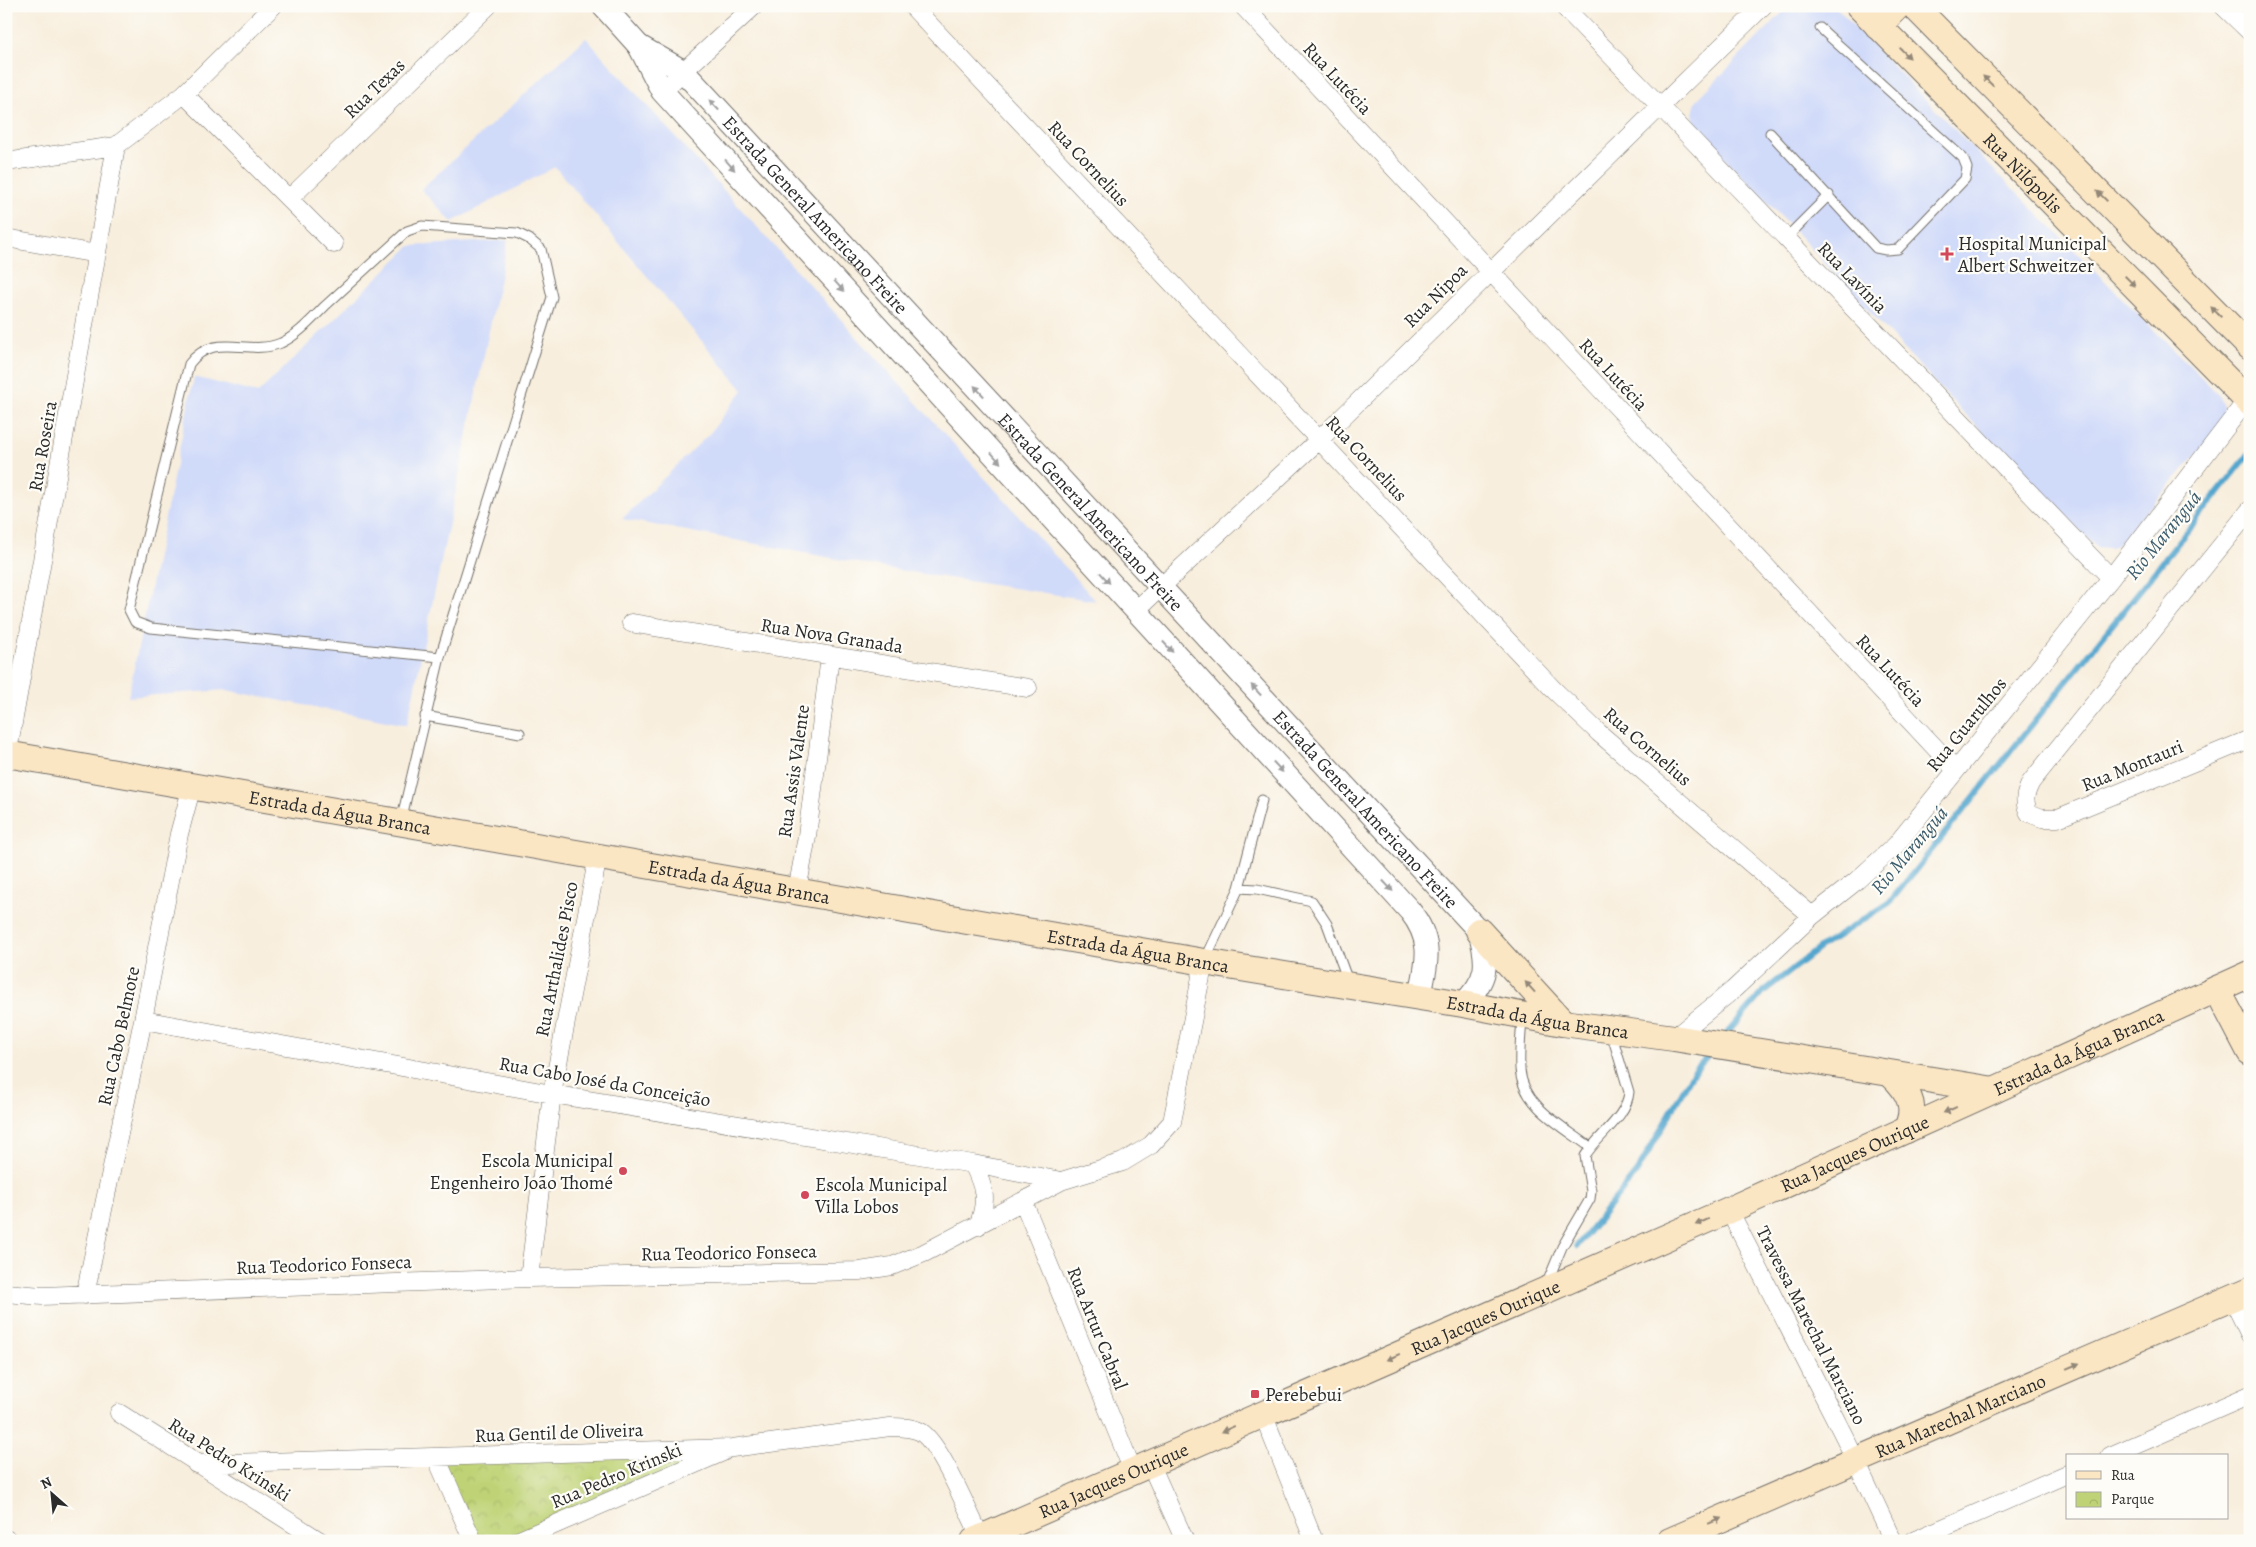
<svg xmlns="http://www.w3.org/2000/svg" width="2256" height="1547" font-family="Alegreya,serif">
	<defs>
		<pattern id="park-crowns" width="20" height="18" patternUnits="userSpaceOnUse" patternTransform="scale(1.25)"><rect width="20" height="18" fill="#bfd376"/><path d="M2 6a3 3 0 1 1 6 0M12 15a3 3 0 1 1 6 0" fill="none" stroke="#a4b566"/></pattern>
	</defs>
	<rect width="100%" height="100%" fill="#fdfcf7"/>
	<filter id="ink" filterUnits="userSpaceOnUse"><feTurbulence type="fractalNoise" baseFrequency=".02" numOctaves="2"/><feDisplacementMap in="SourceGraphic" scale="10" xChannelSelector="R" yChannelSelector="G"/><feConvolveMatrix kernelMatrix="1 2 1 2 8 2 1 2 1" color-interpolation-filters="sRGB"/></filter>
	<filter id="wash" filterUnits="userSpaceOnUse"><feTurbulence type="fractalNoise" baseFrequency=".0096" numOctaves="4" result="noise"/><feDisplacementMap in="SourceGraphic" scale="20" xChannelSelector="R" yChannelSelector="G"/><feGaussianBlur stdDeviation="1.12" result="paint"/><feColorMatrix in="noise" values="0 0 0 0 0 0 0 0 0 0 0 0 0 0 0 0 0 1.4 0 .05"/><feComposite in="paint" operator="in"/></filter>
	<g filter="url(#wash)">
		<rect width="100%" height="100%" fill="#f8eedd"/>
		<path fill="#d0daf9" d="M1789 6H1835L1987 163 2219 395 2226 411 2225 422 2119 543 2112 548 2096 547 1952 401 1794 230 1697 130 1693 114 1696 101Z
			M586 38 1096 601 891 569 622 519 710 433 743 390 555 167 452 222 421 189Z
			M508 240 407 725 226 690 128 697 194 377 258 393 410 246Z"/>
		<path fill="url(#park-crowns)" stroke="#757f50" d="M732 1448 517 1541H473L436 1457Z"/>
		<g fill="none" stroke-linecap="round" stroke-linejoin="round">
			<path stroke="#53a6ce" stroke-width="6" d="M1722 1039 1763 992 1822 946 1889 903 2250 453
				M1577 1246 1637 1172 1693 1073 1712 1051"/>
		</g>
	</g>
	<g filter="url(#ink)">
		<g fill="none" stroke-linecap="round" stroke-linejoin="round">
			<g stroke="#736f69" stroke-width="11">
				<path id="service" d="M1770 133 1876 248 1886 250 1898 249 1965 179 1967 168 1963 158 1820 28
					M1786 238 1829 195
					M425 716 520 733
					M401 821 440 657 552 297 541 249 529 239 517 233 422 226 407 231C380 256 352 281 325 306 312 319 298 335 281 343 247 357 215 330 189 364L129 610 135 622 151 628 440 657
					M1239 888 1262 800
					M1205 960 1239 888 1257 889 1312 901 1327 924 1348 981
					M1522 1018C1521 1035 1519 1052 1520 1069 1522 1106 1564 1127 1590 1147
					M1547 1283 1562 1247 1590 1199 1591 1191 1585 1156C1598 1135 1627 1117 1629 1092L1611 1032"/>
			</g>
			<g stroke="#736f69" stroke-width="19">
				<path id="minor" d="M912 6 1552 688 1599 733 1812 916
					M1243 6 1955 769
					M1563 6 1660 106 2111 578
					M2223 6 2250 32
					M662 91 754 6
					M184 94 334 244
					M6 162 116 146 184 94 273 6
					M289 199 488 6
					M6 238 97 254
					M2250 510 2031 782C2025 794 2023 801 2029 813L2042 818H2058L2250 739
					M1135 611 1320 439 1763 6
					M631 623 1028 688
					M6 762 116 146
					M797 891 807 836 830 657
					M143 1020 552 1094 973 1164 1061 1181
					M1674 1038 1733 990 1812 916 1855 882 1896 845 2111 578 2250 396
					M973 1164C985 1189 988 1200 978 1226
					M1023 1201 1133 1471
					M1729 1210 1845 1438 1893 1541
					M529 1278 552 1094 598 856
					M6 1293 42 1296 529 1278 860 1271 892 1266 924 1253 1061 1181 1123 1162 1151 1145 1172 1122 1204 962
					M85 1295 143 1020 179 834 192 786
					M2232 1298 2250 1335
					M119 1413 320 1541
					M1263 1414 1314 1541
					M2110 1456 2250 1395
					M436 1457 473 1541
					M1150 1463 1185 1541
					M196 1464 732 1448 890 1427C900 1427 912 1427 921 1432 941 1445 969 1514 981 1538
					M6 1539 9 1541
					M517 1541 723 1452
					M1913 1541 2067 1474"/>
			</g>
			<g stroke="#736f69" stroke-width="24">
				<g id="tertiary">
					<path d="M603 6 639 46 662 91 1410 911C1434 941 1427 962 1420 996"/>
					<path id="s1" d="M639 46 683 71 1479 931C1489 964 1488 980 1463 1004"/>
				</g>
			</g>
			<g stroke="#736f69" stroke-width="28">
				<g id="secondary">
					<path id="s2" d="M1859 6 2250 403"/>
					<path d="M1914 6 2250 347"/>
					<path d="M1878 26 1898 6"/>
					<path id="s3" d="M6 754 1204 962 1463 1004 1563 1023 1674 1038 1994 1090"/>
					<path d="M1479 931 1563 1023"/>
					<path d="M2217 989 2250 1052"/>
					<path d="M1892 1075C1909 1091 1918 1108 1906 1130"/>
					<path id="s4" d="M974 1541 1729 1210 2250 974"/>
					<path id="s5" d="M1670 1541 2250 1290"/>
				</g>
			</g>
			<use href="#service" stroke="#fff" stroke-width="9"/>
			<use href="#minor" stroke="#fff" stroke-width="18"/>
			<use href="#tertiary" stroke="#fff" stroke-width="22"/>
			<use href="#secondary" stroke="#fbe6c4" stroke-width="26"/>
		</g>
		<defs><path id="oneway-solid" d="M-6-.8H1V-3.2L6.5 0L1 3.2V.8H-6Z" transform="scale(1.25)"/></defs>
		<g fill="#938878">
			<use href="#oneway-solid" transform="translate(1905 53) rotate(45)"/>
			<use href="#oneway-solid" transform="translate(1988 81) rotate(-135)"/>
			<use href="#oneway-solid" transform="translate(2102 196) rotate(-135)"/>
			<use href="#oneway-solid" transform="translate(2130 281) rotate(45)"/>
			<use href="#oneway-solid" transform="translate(2216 312) rotate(-135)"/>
			<use href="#oneway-solid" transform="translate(1530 987) rotate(-132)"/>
			<use href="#oneway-solid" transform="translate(1950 1110) rotate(156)"/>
			<use href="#oneway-solid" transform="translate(1702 1222) rotate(156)"/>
			<use href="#oneway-solid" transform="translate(1393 1357) rotate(156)"/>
			<use href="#oneway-solid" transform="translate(2073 1366) rotate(-23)"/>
			<use href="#oneway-solid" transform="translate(1228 1429) rotate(156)"/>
			<use href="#oneway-solid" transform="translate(1715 1521) rotate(-23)"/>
		</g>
		<g fill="#a0a0a0">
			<use href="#oneway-solid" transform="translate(714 105) rotate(-133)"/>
			<use href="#oneway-solid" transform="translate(730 165) rotate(48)"/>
			<use href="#oneway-solid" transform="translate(839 286) rotate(48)"/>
			<use href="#oneway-solid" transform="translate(979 391) rotate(-133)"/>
			<use href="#oneway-solid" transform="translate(996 458) rotate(48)"/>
			<use href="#oneway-solid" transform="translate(1105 578) rotate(48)"/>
			<use href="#oneway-solid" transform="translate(1168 647) rotate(47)"/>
			<use href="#oneway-solid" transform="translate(1256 690) rotate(-133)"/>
			<use href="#oneway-solid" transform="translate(1278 767) rotate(47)"/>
			<use href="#oneway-solid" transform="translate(1388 886) rotate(47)"/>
		</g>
	</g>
	<g fill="#d1495b" stroke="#fdfcf7" stroke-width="2">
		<path d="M1944.5 246.5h5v5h5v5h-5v5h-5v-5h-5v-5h5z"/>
		<circle cx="623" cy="1171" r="5"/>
		<circle cx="805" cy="1195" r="5"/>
		<rect x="1250" y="1389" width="10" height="10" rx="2.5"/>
	</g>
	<g text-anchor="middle" stroke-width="4.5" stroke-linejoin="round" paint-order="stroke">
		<g font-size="19" fill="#2b2b2b" stroke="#fdfcf7">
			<text transform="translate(1338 78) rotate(47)" y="7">Rua Lutécia</text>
			<text transform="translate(374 88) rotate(-44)" y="7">Rua Texas</text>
			<text transform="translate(1089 163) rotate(47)" y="7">Rua Cornelius</text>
			<text dy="7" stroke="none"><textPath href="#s2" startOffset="234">Rua Nilópolis</textPath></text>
			<text dy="7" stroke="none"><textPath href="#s1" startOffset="246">Estrada General Americano Freire</textPath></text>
			<text transform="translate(1853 277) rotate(46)" y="7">Rua Lavínia</text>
			<text transform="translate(1435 295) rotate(-45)" y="7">Rua Nipoa</text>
			<text transform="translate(1614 374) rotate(47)" y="7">Rua Lutécia</text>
			<text transform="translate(42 446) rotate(-80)" y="7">Rua Roseira</text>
			<text transform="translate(1367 458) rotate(47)" y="7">Rua Cornelius</text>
			<text dy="7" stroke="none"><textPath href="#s1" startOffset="651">Estrada General Americano Freire</textPath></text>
			<text transform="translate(832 635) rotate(9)" y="7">Rua Nova Granada</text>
			<text transform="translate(1891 670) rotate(47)" y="7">Rua Lutécia</text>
			<text transform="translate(1966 724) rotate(-51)" y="7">Rua Guarulhos</text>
			<text transform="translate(1648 746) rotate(41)" y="7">Rua Cornelius</text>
			<text transform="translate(2132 765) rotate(-22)" y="7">Rua Montauri</text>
			<text transform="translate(793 771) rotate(-82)" y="7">Rua Assis Valente</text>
			<text dy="7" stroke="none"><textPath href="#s1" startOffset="1056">Estrada General Americano Freire</textPath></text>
			<text dy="7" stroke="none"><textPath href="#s3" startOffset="339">Estrada da Água Branca</textPath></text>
			<text dy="7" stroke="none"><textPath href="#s3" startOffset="744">Estrada da Água Branca</textPath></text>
			<text dy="7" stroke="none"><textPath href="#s3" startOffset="1149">Estrada da Água Branca</textPath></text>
			<text transform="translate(556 959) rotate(-79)" y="7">Rua Arthalides Pisco</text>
			<text dy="7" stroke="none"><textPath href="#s3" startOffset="1554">Estrada da Água Branca</textPath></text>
			<text transform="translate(118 1036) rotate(-78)" y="7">Rua Cabo Belmote</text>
			<text dy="7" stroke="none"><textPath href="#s4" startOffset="1208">Estrada da Água Branca</textPath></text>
			<text transform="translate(605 1081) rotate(10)" y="7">Rua Cabo José da Conceição</text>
			<text dy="7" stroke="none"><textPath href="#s4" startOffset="962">Rua Jacques Ourique</textPath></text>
			<text transform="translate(729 1252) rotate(-1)" y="7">Rua Teodorico Fonseca</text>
			<text transform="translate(324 1264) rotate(-2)" y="7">Rua Teodorico Fonseca</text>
			<text dy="7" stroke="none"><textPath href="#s4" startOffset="558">Rua Jacques Ourique</textPath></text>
			<text transform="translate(1812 1325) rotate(63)" y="7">Travessa Marechal Marciano</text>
			<text transform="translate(1098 1328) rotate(68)" y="7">Rua Artur Cabral</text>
			<text dy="7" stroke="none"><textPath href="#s5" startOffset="316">Rua Marechal Marciano</textPath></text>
			<text transform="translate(559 1432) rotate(-2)" y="7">Rua Gentil de Oliveira</text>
			<text transform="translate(230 1459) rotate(32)" y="7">Rua Pedro Krinski</text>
			<text transform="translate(616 1475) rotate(-23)" y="7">Rua Pedro Krinski</text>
			<text dy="7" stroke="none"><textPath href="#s4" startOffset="152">Rua Jacques Ourique</textPath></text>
		</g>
		<g font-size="19" fill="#2b2b2b" stroke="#fdfcf7" text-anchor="start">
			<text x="1958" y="250">Hospital Municipal<tspan x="1958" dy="22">Albert Schweitzer</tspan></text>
			<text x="613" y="1167" text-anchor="end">Escola Municipal<tspan x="613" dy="22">Engenheiro João Thomé</tspan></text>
			<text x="815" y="1191">Escola Municipal<tspan x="815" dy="22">Villa Lobos</tspan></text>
			<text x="1265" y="1401">Perebebui</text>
		</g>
		<g font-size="20" font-style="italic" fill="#3b5c6c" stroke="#fdfcf7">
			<text transform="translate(2163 535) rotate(-51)" y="7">Rio Maranguá</text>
			<text transform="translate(1909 850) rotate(-50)" y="7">Rio Maranguá</text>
		</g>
	</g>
	<rect width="2256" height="1547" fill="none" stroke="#fdfcf7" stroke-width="25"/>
	<rect x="2066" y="1454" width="162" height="65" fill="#fdfcf7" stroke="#a9a8a5"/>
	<rect x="2076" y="1471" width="25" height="8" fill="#fbe6c4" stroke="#a9a8a5"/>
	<text x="2111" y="1480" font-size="15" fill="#2b2b2b">Rua</text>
	<rect x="2076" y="1492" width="25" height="15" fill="url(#park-crowns)" stroke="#a9a8a5"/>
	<text x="2111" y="1504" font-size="15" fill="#2b2b2b">Parque</text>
	<g transform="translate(52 1494) rotate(333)" stroke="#fdfcf7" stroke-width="4" paint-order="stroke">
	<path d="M0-4L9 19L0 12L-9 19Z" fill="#2b2b2b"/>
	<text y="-8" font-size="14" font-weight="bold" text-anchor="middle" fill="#2b2b2b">N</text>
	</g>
</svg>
